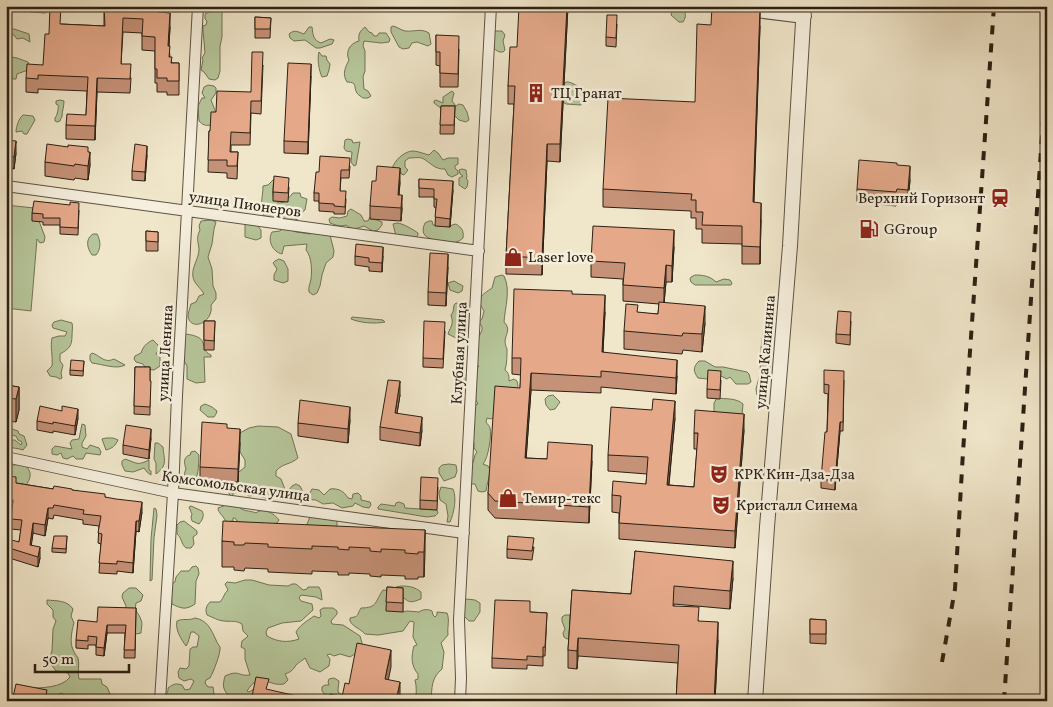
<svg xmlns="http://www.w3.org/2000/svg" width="1053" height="707" font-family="Vollkorn,serif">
	<rect width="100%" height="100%" fill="#f0e6ca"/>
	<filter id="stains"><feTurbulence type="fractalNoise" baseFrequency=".004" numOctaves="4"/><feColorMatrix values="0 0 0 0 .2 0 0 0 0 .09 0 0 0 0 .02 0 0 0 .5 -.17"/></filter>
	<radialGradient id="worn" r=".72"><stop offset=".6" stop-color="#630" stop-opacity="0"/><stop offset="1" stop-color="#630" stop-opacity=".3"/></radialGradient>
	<path fill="#b6c69a" stroke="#717356" d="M20 6H58L45 13 30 12 26 7 20 8Z
		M214 6H224L222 14V37L220 46V71L218 78 215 80 209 79 204 72 201 70 203 60 202 58 205 53 203 30V26L206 25 207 21 205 19V14L209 12 217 11V8Z
		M677 8C685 8 688 15 683 22H679L671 15 672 11Z
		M393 26C397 27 401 30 405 31 414 32 421 28 429 33L431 44 428 46 417 42 412 43 409 48 403 49 399 47 391 32V27Z
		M309 27H312C313 35 313 40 321 43L330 39 334 40 332 44 320 48H316L305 40 294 41 290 38 289 34C295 29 298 32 304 34Z
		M365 27 369 32 372 33 374 36H377L379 33H386L390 39 389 42 381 43 364 41 363 46 365 51V71L363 77 364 89 368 91 371 96 368 98H363C362 97 358 95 357 93 353 87 358 82 347 82 342 74 345 68 349 60 345 52 350 43 359 41 358 34 360 31 365 27Z
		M14 29 29 34 30 42 23 38 17 39 14 35 6 33V30Z
		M496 31H502L505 35 503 41 505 50 503 52H499L493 48V33Z
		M319 52 322 56H326L327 60 330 64 329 70 327 76 322 77C319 71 317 59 319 52Z
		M6 56 17 58 28 62 30 67 28 70 17 74 16 79H13L11 74 6 73Z
		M566 82C571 81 581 88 584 92L581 105 566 104 563 102 564 84Z
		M208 85 214 86 216 88V93L211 100 216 113 211 125C205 126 203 125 199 121L198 106 202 98H205L202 93 204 87Z
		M452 91 454 93 452 101 456 106 459 104 463 105 467 112 469 120 466 122 459 120 455 116 450 115 434 103V101L436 100 443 103V97Z
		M60 100 64 101C64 107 62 111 62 117L61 118 60 121 57 122 55 121V118C57 116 59 108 58 105L56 104V101Z
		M23 115 33 116 35 120 27 134H24L22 131 16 132C16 127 19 118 23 115Z
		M348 139 352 140 353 143 360 142 356 165 354 166 351 162 352 152 346 151 344 148 345 140Z
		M434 150 438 153 443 160 448 158H458V164L455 166V168L458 171V174L452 177 448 175 445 169C435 170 430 162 422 158 419 157 413 158 409 158L405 161V167L408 170 404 175 401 174V172L394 171 392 169C394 161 404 151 413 151 418 151 424 154 429 155Z
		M462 169 466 170 467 177 466 178 468 181 467 187 465 189 459 185V178L463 176 460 174 459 170Z
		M274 179C273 189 270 199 279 203L285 202 293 193H300L301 197 307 199 305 210 301 213 298 219 288 222 264 216C259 205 263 198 263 186L268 185Z
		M6 205 34 208 32 220 39 221 45 237 44 242 40 243 37 239 31 311 6 308Z
		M351 209 361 215 364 221H368L370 217V219L377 220 382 222V225L378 230 373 231 364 226C356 229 352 230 346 225 341 227 335 225 330 223L329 219 332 217 340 218 347 216 348 211Z
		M211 220 216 222 214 229 212 244 208 257 212 269 213 286 216 293V299L211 305C214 323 190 332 188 316 188 313 190 308 191 304L196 302 199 296 204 294C201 288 194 284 193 277 191 268 199 259 199 249 198 240 196 239 200 230L199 226 201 221Z
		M429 221H432L433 225 450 227 452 225 456 224C462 228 464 231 463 238 461 240 459 241 456 242 452 243 448 242 444 241 432 240 418 238 425 223Z
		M245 223 257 225 261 230V238L256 240 245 237Z
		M397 223C402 223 414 230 418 233V235L416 238 396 236 393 224Z
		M284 227 296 232 311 234 316 229 329 231 334 251 333 257 326 263 322 275 320 286 317 293 313 295 309 292C308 287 310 285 311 279 312 271 312 257 306 250L307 244 284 246 282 254C273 252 267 241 272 232L280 231Z
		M93 234H97C101 241 101 249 96 255H92C87 248 85 239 93 234Z
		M279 259 284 261 288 269V281L283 283 274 280V275L277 269 273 263 275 261Z
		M502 275 504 276C511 290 505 307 504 322 511 329 506 333 505 341 505 344 506 347 507 349 507 355 507 364 505 370 509 373 509 376 509 381L514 379 517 381 518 386 494 417 491 419 487 418 486 422C487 424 490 426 490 428 492 435 488 459 483 464L488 466 490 469C490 477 487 483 486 491L482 492 478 491 475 484H469L467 468 473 463 475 455 477 452 474 448V443L473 441 475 404 477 405 478 403 476 401 473 373 479 366 476 364V354L478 348V339L482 330V327L479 322 482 319 484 311C475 298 482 295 492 288L495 277Z
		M695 275C703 275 710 276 716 282L724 279 730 280 732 283 731 285H695L691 282 690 279 691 277Z
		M454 281 463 286 462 291 458 293 450 290 448 283Z
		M771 300 774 301 776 303 773 308 769 360 770 367 766 390 767 394 765 396 759 397 757 395 756 389 760 374 761 348 767 305 769 301Z
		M456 303 464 305 469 310 471 322 466 333V338L464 342H459L456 338 448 334C451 325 454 325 451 315L453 312 454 305Z
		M352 317 383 320 385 322C374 324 361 323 351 319Z
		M61 320 72 323C73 327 72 331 72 336 72 346 69 349 60 354V361L63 365 61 373 62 378 60 379 56 377 50 376 47 371 52 366C53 356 50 347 52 338L59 336H65L67 332 53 328 52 325 54 322Z
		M185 334C213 337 197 349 211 355V357H204L205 382 196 383 187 379V366L177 349Z
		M153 340 158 345 159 349 156 354 160 357V366L154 370 146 369 143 364 136 362 134 359 135 356 141 353C143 347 146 343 153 340Z
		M92 353C100 355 104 364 114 359L125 365C117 370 102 364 92 363L90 360V355Z
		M699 361H705L715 367H723L747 372 749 374 751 382 748 384H736L730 377 727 379 721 376H710L707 379 698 378C693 371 693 367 699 361Z
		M459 373 465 374 468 379 467 383 463 388H457L453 375Z
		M553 395 560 402 555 409 550 410 546 405 545 399 548 396Z
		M717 398C725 399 737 398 743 404L742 415 714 412V403Z
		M205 404 212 407 217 411 216 414 214 417H208L200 410 201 406Z
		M82 424 85 425 86 436 82 443V447L87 449 90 445 99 448 101 452 100 455 86 453 83 459H76L73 456 67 459 63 458 61 453 57 455 52 454V449L55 446 72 449 70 443 72 440 79 439Z
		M258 426 278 427 291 434 298 458C290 465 283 463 276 471V476L281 479 288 497 283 499 275 497 266 498 255 495 249 496C244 492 240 492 233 493V496L230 498 227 482 245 467V460L240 452 238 434 249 428Z
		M12 429 18 431 19 434 24 436 27 445 23 450C18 448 13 449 8 446V443L10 440H15L21 445 22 442 18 440 16 436 9 435 8 432Z
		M106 438H113L118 440C115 446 113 448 106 450L102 439Z
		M155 443H158L163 447C164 460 168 465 156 474V463L154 459Z
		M195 451 199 455C198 466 200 479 190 484 185 479 183 475 186 469 184 463 183 457 190 455L191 452Z
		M125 459C137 463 137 466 149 460V470L151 471V475L147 472 144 468 133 472 125 471 122 465V461Z
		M23 464C32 470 32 477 26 485L6 482V468L13 465Z
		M449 464 456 465 457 471 455 477 444 481 439 473V468L442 465Z
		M296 484 300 486 303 492 310 493 312 489 319 490 324 495 330 489C338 488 344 491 348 498L352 499 353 494 358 493 361 496V500L370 502 371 505 369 508 363 507 355 503 353 506 342 508 333 503 323 504 316 500 290 498 289 490 292 486Z
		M441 487 453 489C457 498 454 513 450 522H447L448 516 446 504 440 500 439 493Z
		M399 502 404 504 405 508 437 510 438 513 435 516 427 517 378 509V507L381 504 395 506 396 503Z
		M226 505 238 506C243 512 249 510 256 513 263 507 274 513 279 520L277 523 271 525 240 522 237 521 235 518H233V521L226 522C224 516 218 513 218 508Z
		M191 506 202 511C205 516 202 520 199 524L192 521 191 517 192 514 189 507Z
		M154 508 156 509 157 515 154 538 152 580 150 581 151 539Z
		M315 516 337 520V525L334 532 307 529V524L310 517Z
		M184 521 197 531V534L193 537 194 544 191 548H186C181 544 182 538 177 534V525L180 522Z
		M196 566 198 568 199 574 196 581 195 604C186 610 182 609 172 604L171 594 168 586 175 582 176 577 181 571H189L192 567Z
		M245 580H252L269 585 288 586 292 584H296L303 590 307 589 308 587H319L321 591 322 600 316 597 301 595 299 598 301 601 312 604 313 610 301 621 282 623 268 628 266 632 267 636C277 642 288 643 299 639L296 632C300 625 307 621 314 616L319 618 321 616 320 610 323 608H333L337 611V614L331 621 332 624 343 625 360 636 362 643 361 650 350 657 340 654 334 656 330 654 327 655 330 659 329 666 320 672 310 668 305 658C302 661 299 662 296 665 293 670 291 672 285 674L288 680 284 684C268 687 260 670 247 691L249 692 254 689V701H222L228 695C222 688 223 684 225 676 240 669 238 677 250 675L245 659V649L241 647 242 641 246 638 248 636 243 631 242 624C235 620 232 622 224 621 219 621 212 617 207 615 205 610 206 606 210 602H220C224 598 224 593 228 590L225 584 227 582 235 583Z
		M401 586C409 586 415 587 421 592V599C412 602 410 604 403 597V612L407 611 419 612C423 609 428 609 432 611L433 615 435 617 437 615V612L447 613C450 620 447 627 448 635L441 643 444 652 442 669C431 678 432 688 431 701H416C416 693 417 687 415 680L418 679V674C411 666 411 656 414 646L417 645 413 637 414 622 410 621 403 631 378 635 365 634C361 629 353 627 350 621V618C360 616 356 616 361 608 378 608 375 601 383 590L393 591 396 587Z
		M129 588H136L143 595 141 601 136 603C134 613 139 612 141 620 143 623 141 629 141 633L136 634 125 611 126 606 122 597 123 593Z
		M467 599 475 600 480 603V612L474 621H469L462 614 464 601Z
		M47 600C57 601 67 600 73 609L71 616 74 623C72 629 70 641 72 647 73 651 76 655 78 658 80 665 77 672 79 679H101L102 684 107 687 110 694 107 699 101 701 68 700 62 693 59 694 56 700 30 696 29 688C41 688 62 688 70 677L68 673 56 671 50 663V657L52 651 53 629 56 621 53 617V610L47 604Z
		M565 615H570L571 619 570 638 567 639 564 637 563 633 565 629 562 621V617Z
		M195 618C207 620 211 629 216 640 217 643 219 645 220 647 221 653 213 673 210 678L206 680 205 683 208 687H213L215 701H165C164 696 169 692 168 688 173 684 176 683 182 685L185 690 190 689 194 681 191 679 184 681 179 678 178 672 180 668 186 669 189 666 190 649 193 647H197L199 636 194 632H191C189 637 189 642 186 646 181 639 175 630 177 621 183 618 189 621 195 618Z
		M334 678 339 681 338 689V692L345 697V701H326L325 695 322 691V687L325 685H329L328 682 329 679Z"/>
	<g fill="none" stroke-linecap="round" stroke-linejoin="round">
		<g stroke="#5d5241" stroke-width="12">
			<path id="minor" d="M6 186 479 251
				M6 457 173 493 464 533
				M160 701 173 493 177 396 198 6
				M460 701 461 678 459 620 491 6"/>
		</g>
		<g stroke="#5d5241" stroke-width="16">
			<path id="tertiary" d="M723 6 804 16
				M755 701 767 527 790 246 796 139 804 6"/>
		</g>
		<use href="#minor" stroke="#f5efdd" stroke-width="10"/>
		<use href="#tertiary" stroke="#f5efdd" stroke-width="14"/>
		<path stroke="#2c2013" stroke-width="4" stroke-dasharray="9 9" stroke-linecap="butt" d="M942 662 955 589 963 452 994 6
			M1004 701 1047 61"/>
	</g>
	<path fill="#c59177" stroke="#2c2013" d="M104 6H160L159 12 170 27 169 46 170 57 172 63H179V95H167V92H157V83H155V51L142 50V33L123 32 121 64 131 78 130 93 97 92 95 140 66 139V125L86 115 87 91 38 89V93L26 92V78L43 65 61 24 104 26Z
		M568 6 560 162 547 161 542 275 506 274V256L514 104H508V86L517 47Z
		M255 17 271 18 270 38H255Z
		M617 24 616 47 606 46V37Z
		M760 26 754 202 761 220 760 264H742V244L702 243V229H696V218H691V211L603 207V189L695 102Z
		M436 35 459 49 458 87H440V66L436 65Z
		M263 65 261 114 251 113 250 145H231V152H238L237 179 227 178V173L208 172 209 131H210L216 112 251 92Z
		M311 76 308 154 284 153V141Z
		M441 106H455L454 134H440Z
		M6 140 16 153 14 169 6 168Z
		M88 152 90 165 88 180 75 178 74 180 45 176V162Z
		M147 155 145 181 132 180V171Z
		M897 165 910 180 908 203 897 202 896 206 857 202V189Z
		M350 166 349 178H341L340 191 346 199 345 214H334V212L319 211V201H314V193L319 172Z
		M419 179 453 190 450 227 435 226 436 208 434 207V197H419Z
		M376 181 400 182 399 195 402 209 401 221 370 219V206Z
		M289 187 288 202 273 201V192Z
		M79 210 78 235 60 234V225H43V222L32 221V213Z
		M146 231 158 232V251H146Z
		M674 247 672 282H666L664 302 705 323 702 352 683 350 682 354 624 349V331L638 313 658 314 659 304 623 301V279L591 277V261Z
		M355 256H383L382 272 369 271V267L355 265Z
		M448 267 446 306 428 305V292Z
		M572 294 605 312 603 352 677 376 676 394 601 387V393L531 390 526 458 592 461 589 523 495 518 488 510V493L520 388 521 375 512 374V358Z
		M204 321H215L214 350H204Z
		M851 321 850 345 836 343V334Z
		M445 331 443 368 423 367V358Z
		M84 361 83 376 70 375V370Z
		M135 367H150V415L134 414Z
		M721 380 720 399 707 398V389Z
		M844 380 843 431H840L835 490 821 488V479L827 432 828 394 824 393V384Z
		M6 385 19 387V410L16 422 6 421Z
		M400 395 397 413 422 430 420 446 380 440V427Z
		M62 411 78 418 75 435 53 431V433L37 430V421Z
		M675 418 669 485 694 487 697 449H694V433L744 430 735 548 619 539V513L612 512V495L646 484 647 474 608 471V455Z
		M350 420 348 443 298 436V423Z
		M227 428 240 443 238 482 200 480V467Z
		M151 438 149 459 123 454V445Z
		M6 476 16 483 53 489 72 490 105 497 142 512 139 532 136 531 133 573 117 571V574L99 573 101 544 98 543 99 526 83 524V520L54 515 53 519 48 518 45 536 33 533 31 545 40 558 38 567 6 557V545L19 542 21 530 11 529 12 509H6Z
		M438 487 437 510 420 509V500Z
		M425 530 424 577H418V579H405V576L381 575V577L370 576V574L349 573V575H338V572L312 571V574L268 572V569L245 568 244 571 234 570V567H222V541Z
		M67 536 66 553 52 552V548Z
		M534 547 532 560 507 558V549Z
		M635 551 733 578 730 609 674 604V606L699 621 718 640 715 701H676L678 663 578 656 577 669 568 668V650L572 590 631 594Z
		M387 587 403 588V612L386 611Z
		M136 608 135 658H124L125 633H107L104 656 96 655V645H88V649L76 648V640L97 622Z
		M530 612 547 613 545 656H543V666L527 665V669L492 668V658Z
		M810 619 826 620V644L810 643Z
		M13 697 47 699V701H13Z"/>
	<path fill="#a07661" stroke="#2c2013" d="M567 6H568L560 162V144Z
		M760 8V26L753 220V202Z
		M170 13V27L168 60V46Z
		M311 64V76L308 154V142Z
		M97 78V92L95 140V126Z
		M16 141V153L14 169V157Z
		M547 144V161L542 275V258Z
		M147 146V155L145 181V172Z
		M90 152V165L88 180V166Z
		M910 166V180L908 203V190Z
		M400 168V182L398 208V195Z
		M453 181V190L450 227V219Z
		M402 195V209L401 221V208Z
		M761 203V220L760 264V247Z
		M674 230V247L672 282V266Z
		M383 247V256L382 272V263Z
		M448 254V267L446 306V293Z
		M666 265V282L664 304V288Z
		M605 295V312L602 369V352Z
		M705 306V323L702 352V334Z
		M677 360V376L676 394V378Z
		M531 373V390L525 475V458Z
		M400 381V395L395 426V413Z
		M19 387V410L16 422V399Z
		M675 401V418L667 502V485Z
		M350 407V420L348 443V429Z
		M78 409V418L75 435V426Z
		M744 414V430L735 548V531Z
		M422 417V430L420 446V433Z
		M840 422V431L835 490V481Z
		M151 429V438L149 459V450Z
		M240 429V443L238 482V469Z
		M592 445V461L589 523V507Z
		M142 502V512L139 532V521Z
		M48 508V518L45 536V525Z
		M136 521V531L133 573V563Z
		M33 523V533L30 555V545Z
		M425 530V555L424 577V552Z
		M40 547V558L38 567V557Z
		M733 561V578L730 609V591Z
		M718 622V640L715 701H714Z
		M107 625V633L104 656V648Z
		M578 638V656L577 669V651Z
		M391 650V667L385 696V679Z
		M400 682V701H396Z"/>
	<path fill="#e5a98a" stroke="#2c2013" d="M50 6H61L60 24 105 26 104 6H159L158 12 170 13 168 46H170L169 57H172L171 63H179V81H167V78H157V69H155V37L142 36 143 19 123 18 121 64H131L130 79 97 78 95 126 66 125 67 114 86 115 88 77 38 75V79L26 78 27 64 43 65 45 34H49Z
		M519 6H567L560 144H547L542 258 506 256 515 86H508L510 47H517Z
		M712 6 760 8 753 202 761 203 760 247 742 246V226L702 225 703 212H696V200H691L692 194 603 189 608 98 695 102 697 24 711 25Z
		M607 15H617L616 38 606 37Z
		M255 17 271 18 270 29H255Z
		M436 35 459 36 458 74 440 73V52H436Z
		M252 52H263L261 101H251L250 133 231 132 230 152H238L237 166H227V160H208L209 131H210L211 112H216L217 91 251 92Z
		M288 63 311 64 308 142 284 141Z
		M441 106H455L454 125H440Z
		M6 140 16 141 14 157 6 156Z
		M47 144 68 147V145L88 147V152H90L88 166 75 164 74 166 45 162Z
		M135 144 147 146 145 172 132 171Z
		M320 156 350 158 349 170H341L340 191H346L345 207 334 206V204L319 203V193H314L316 172H319Z
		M859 160 897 163V165L910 166 908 190 897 189 896 192 857 189Z
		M377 166 400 168 398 195H402L401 208 370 206 372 181H376Z
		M274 176 289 178 288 193 273 192Z
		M419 179 453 181 450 219 435 217 437 199H434V189L419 188Z
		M34 201 70 205V202L79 203 78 228 60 227V218H43V214L32 213Z
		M593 226 674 230 672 266 666 265 664 288 623 285 625 263 591 261Z
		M146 231 158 232V242L146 241Z
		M356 244 383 247 382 263 369 262V258L355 256Z
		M430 253 448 254 446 293 428 292Z
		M514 289 572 291V294L605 295 602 352 677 360 676 378 601 371V377L531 373 525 458 547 459 548 442 592 445 589 507 495 501 488 493 495 386 520 388 521 358H512Z
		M659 302 705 306 702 334 683 333 682 336 624 331 626 304 638 305 637 312 658 314Z
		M838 311 851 312 850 335 836 334Z
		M204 321H215L214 341 204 340Z
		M424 321 445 322 443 359 423 358Z
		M71 360 84 361 83 371 70 370Z
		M135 367H150V381H151L150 407 134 406Z
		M708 370 721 371 720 390 707 389Z
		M824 370 844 371 843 422H840L835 481 821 479 825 432H827L829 385 824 384Z
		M388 380 400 381 395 413 422 417 420 433 380 427Z
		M6 385 19 387 16 399 6 398Z
		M653 399 675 401 667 485 694 487 698 433H694L695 410 744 414 735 531 619 523 621 496 612 495 613 481 646 484 648 457 608 455 611 407 652 410Z
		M300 400 350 407 348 429 298 423Z
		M40 406 62 411V406L78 409 75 426 53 422V424L37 421Z
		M202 422 227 424V428L240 429 238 469 200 467Z
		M126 425 151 429 149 450 123 445Z
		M6 476 16 477V483L53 489 54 486 72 489V490L105 494V497L116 499 142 502 139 521H136L133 563 117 561V564L99 563 102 534 98 533 101 516 83 514 84 510 54 505 53 508H48L45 525 33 523 30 545 40 547 38 557 6 547 8 539 19 542 22 520 11 519 13 500 6 498Z
		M421 477 438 478 437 501 420 500Z
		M223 521 425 530 424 552H418V554L405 553V550L381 549V552L370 551V548L349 547V550L338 549V547L312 546V549L268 547V544L245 543 244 545H234V542L222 541Z
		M54 536H67L66 549 52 548Z
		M508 536 534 538 532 551 507 549Z
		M635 551 733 561 730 591 674 586 673 606 699 607 698 621 718 622 714 701H676L679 645 578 638 577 651 568 650 572 590 631 594Z
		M387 587 403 588V603L386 602Z
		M495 600 530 601V612L547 613 545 647H543V657L527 656V660L492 658Z
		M98 607 136 608 135 650H124L126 625H107L104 648 96 647 97 637 88 636V641L76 640 78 620 97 622Z
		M810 619 826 620V634H810Z
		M357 643 391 650 385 679 400 682 396 701H328L330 694 342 697 345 683 349 684Z
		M256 677 269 679 266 689 319 701H251Z
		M16 684 47 690 45 701H34L13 697Z"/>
	<defs>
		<g id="building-bare" transform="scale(1.5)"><path d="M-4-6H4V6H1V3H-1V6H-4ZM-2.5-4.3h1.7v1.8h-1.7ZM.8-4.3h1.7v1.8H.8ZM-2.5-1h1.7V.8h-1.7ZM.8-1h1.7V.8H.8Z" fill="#8f2418" stroke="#f5efdd" stroke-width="2.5" paint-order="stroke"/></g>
		<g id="station-bare" transform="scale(1.5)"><path d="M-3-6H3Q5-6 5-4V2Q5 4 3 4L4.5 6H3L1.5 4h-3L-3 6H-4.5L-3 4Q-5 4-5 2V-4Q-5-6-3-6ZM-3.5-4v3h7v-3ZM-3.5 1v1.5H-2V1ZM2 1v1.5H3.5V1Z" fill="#8f2418" stroke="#f5efdd" stroke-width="2.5" paint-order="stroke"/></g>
		<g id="fuel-bare" transform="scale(1.5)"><path d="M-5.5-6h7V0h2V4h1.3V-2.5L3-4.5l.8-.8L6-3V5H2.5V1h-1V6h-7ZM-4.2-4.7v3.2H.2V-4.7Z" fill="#8f2418" stroke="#f5efdd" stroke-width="2.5" paint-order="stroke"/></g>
		<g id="shop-bare" transform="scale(1.5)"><path d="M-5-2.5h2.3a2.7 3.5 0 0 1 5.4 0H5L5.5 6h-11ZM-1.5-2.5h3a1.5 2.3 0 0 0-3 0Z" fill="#8f2418" stroke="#f5efdd" stroke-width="2.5" paint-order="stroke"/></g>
		<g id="theatre-bare" transform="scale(1.5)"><path d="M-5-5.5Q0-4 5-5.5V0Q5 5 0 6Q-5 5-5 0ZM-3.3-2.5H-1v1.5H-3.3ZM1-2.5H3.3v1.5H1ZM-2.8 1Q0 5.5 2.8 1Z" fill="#8f2418" stroke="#f5efdd" stroke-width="2.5" paint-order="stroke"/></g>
	</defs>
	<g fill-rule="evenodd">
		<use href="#building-bare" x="536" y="93"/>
		<use href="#station-bare" x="1000" y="198"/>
		<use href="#fuel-bare" x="869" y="229"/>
		<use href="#shop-bare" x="513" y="257"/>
		<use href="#theatre-bare" x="719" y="474"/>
		<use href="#shop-bare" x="508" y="498"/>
		<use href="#theatre-bare" x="721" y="505"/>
	</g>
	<g text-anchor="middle" stroke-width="5" stroke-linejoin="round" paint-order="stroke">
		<g font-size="15" fill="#2c2013" stroke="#f5efdd" text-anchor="start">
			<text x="551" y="98">ТЦ Гранат</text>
			<text x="985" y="203" text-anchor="end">Верхний Горизонт</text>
			<text x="884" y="234">GGroup</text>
			<text x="528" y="262">Laser love</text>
			<text x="734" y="479">КРК Кин-Дза-Дза</text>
			<text x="523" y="503">Темир-текс</text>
			<text x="736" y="510">Кристалл Синема</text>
		</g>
		<g font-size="15" fill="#2c2013" stroke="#f5efdd">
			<text transform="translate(245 204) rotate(8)" y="5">улица Пионеров</text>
			<text transform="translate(765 352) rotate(-85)" y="5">улица Калинина</text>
			<text transform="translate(165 353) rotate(-87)" y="5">улица Ленина</text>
			<text transform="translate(459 353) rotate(-87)" y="5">Клубная улица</text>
			<text transform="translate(236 486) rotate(8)" y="5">Комсомольская улица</text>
		</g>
	</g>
	<rect width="1053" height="707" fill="none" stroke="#f0e6ca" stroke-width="25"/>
	<rect x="8" y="8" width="1038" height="692" fill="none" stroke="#2c2013" stroke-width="2.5"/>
	<rect x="12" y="12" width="1028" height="682" fill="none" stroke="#2c2013"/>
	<path d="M35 664v8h94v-8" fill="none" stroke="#2c2013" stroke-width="2.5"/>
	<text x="42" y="664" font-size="15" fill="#2c2013" stroke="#f5efdd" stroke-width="4" paint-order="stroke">50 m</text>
	<rect width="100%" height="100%" filter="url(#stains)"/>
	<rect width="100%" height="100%" fill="url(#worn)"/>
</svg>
